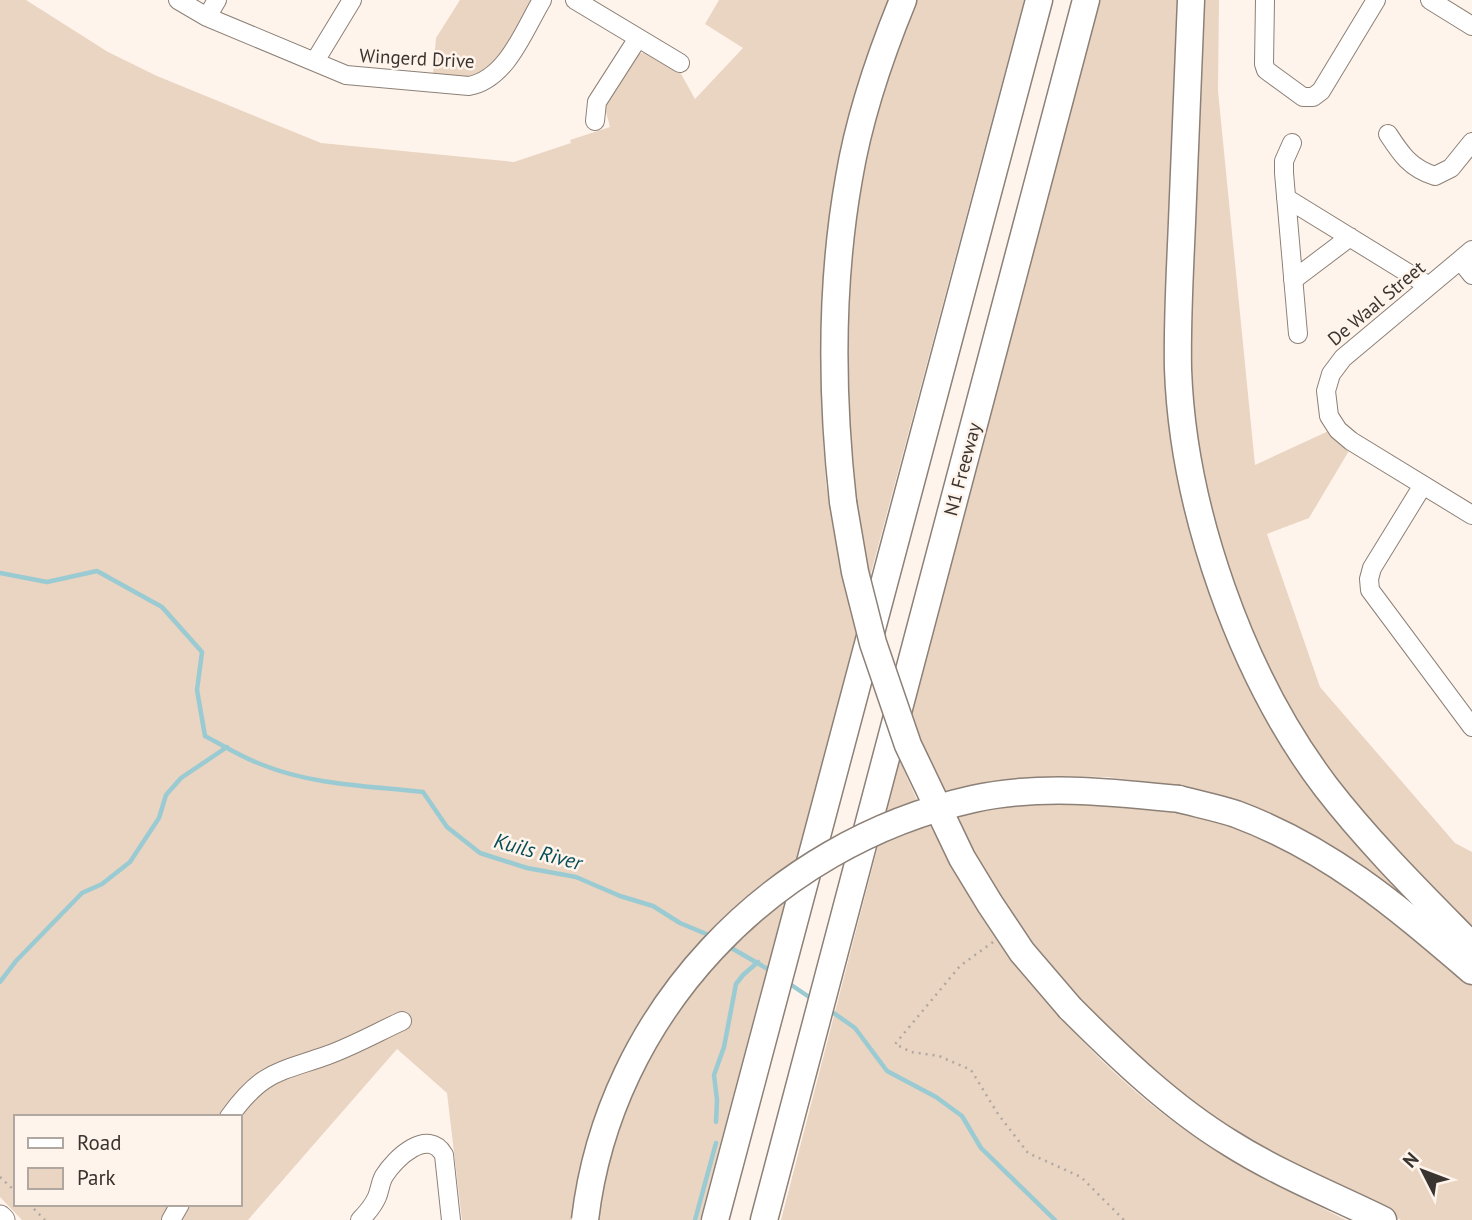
<svg xmlns="http://www.w3.org/2000/svg" width="1472" height="1220" font-family="'PT Sans',sans-serif">
	<rect width="100%" height="100%" fill="#fff4eb"/>
	<path fill="#ead4c2" fill-rule="evenodd" d="M0 0H26L108 52 157 76 321 143 514 162 571 143 570 140 610 127 604 104 634 57 641 53H648L680 72 695 99 743 48 705 24 719 0H888L857 90 824 279 821 331 822 426 826 484 835 537 856 634 797 859C668 948 595 1065 572 1220H462L447 1093 397 1049 248 1220H22L0 1197ZM16 1117H240V1204H16Z
		M460 0H533C519 22 498 71 472 76 460 78 445 74 433 73L436 38Z
		M912 0H1024L868 584 859 542 843 368 851 244 866 154 880 96Z
		M1099 0H1184L1172 357 1248 669 1421 905 1416 910 1171 785 1107 777 1058 776 986 784 940 793 909 719Z
		M1200 0H1219L1218 91 1255 465 1335 428 1353 444 1309 518 1267 534 1320 687 1455 843 1472 852V933L1357 812 1305 740 1255 648 1207 505 1188 385Z
		M899 759 917 800 885 812Z
		M1037 800 1183 810 1264 837 1339 878 1472 984V1220H1401L1288 1167 1160 1083 1028 946 951 815Z
		M930 825C1004 966 1106 1090 1246 1169 1278 1187 1313 1203 1346 1220H781L878 846Z
		M787 893 700 1220H596L613 1137 660 1032 728 943Z"/>
	<g fill="none" stroke-linecap="round" stroke-linejoin="round">
		<path stroke="#9acbd2" stroke-width="4.5" d="M0 573 47 582 97 571 162 607 202 652 197 690 205 736C224 746 243 758 263 765 312 785 370 786 423 792L447 827 480 853 527 868 576 877 620 896 653 906 680 923 711 936
			M728 946 771 971
			M0 982 16 961 82 893 102 884 130 862 159 818 166 795 181 778 227 747
			M787 982 812 999
			M828 1009 855 1028 887 1071 936 1097 962 1116 981 1148 1055 1220
			M716 1122 717 1100 714 1075 724 1047 736 984 743 975 758 962
			M695 1220 716 1143"/>
		<g stroke="#8c8077" stroke-width="20">
			<path id="minor" d="M178 0 207 17 346 75 469 86C507 79 524 30 542 0
				M575 0 680 63
				M1265 0 1264 64 1266 70 1303 97H1313L1321 91 1376 0
				M1430 0 1472 26
				M207 17 217 0
				M315 61 352 0
				M595 121 597 102 638 38
				M1388 134C1401 154 1410 168 1435 176L1451 168 1472 142
				M1292 143 1284 161V173L1298 334
				M1286 198 1429 286
				M1472 250 1343 358 1331 374 1326 391 1329 416 1338 430 1351 441 1472 515
				M1460 260 1472 275
				M1293 280 1350 237
				M1423 485 1372 568 1369 579 1370 590 1472 727
				M229 1117C263 1070 278 1073 328 1055 353 1046 378 1032 402 1021
				M171 1220 180 1204
				M360 1220C367 1213 373 1206 377 1197 380 1190 380 1183 384 1176 395 1158 428 1127 444 1155L451 1220"/>
		</g>
		<g stroke="#8c8077" stroke-width="25">
			<path id="major" d="M0 1217 3 1220"/>
		</g>
		<g stroke="#8c8077" stroke-width="29">
			<path id="highway" d="M1191 0C1188 74 1185 148 1182 222 1180 271 1177 320 1178 369 1183 509 1241 675 1326 787 1370 844 1422 895 1472 946
				M843 502C831 394 830 285 849 178 859 118 880 56 903 0
				M1179 799C1198 804 1218 808 1236 814 1330 849 1397 907 1472 971
				M1070 1008C1119 1057 1171 1107 1230 1143 1279 1174 1332 1195 1383 1220
				M715 1220 1039 0
				M764 1220 1086 0"/>
		</g>
		<path stroke="#b1a8a1" stroke-width="2.5" stroke-dasharray="2 5" stroke-linecap="butt" d="M993 942 960 966 895 1044 911 1052 939 1056 971 1070 998 1114 1028 1153 1081 1177 1124 1220
			M0 1177 16 1192
			M29 1204 45 1220"/>
		<use href="#minor" stroke="#fff" stroke-width="18"/>
		<use href="#major" stroke="#fff" stroke-width="23"/>
		<use href="#highway" stroke="#fff" stroke-width="26"/>
		<g stroke="#8c8077" stroke-width="29" stroke-linecap="butt">
			<path id="highway-bridge" d="M843 502 855 572 873 643 908 745 962 858 990 904 1022 952 1070 1008
				M585 1220C609 1013 771 844 973 799 1040 784 1111 792 1179 799"/>
		</g>
		<use href="#highway-bridge" stroke="#fff" stroke-width="26"/>
	</g>
	<g text-anchor="middle" stroke-width="5" stroke-linejoin="round" paint-order="stroke">
		<g font-size="19" fill="#3a3430" stroke="#fff4eb">
			<text transform="translate(417 58) rotate(3)" y="7">Wingerd Drive</text>
			<text transform="translate(1376 303) rotate(-40)" y="7">De Waal Street</text>
			<text transform="translate(962 469) rotate(-75)" y="7">N1 Freeway</text>
		</g>
		<g font-size="21" font-style="italic" fill="#054e57" stroke="#fff4eb">
			<text transform="translate(538 852) rotate(15)" y="7">Kuils River</text>
		</g>
	</g>
	<rect x="14" y="1115" width="228" height="91" fill="#fff4eb" stroke="#b0a7a0" stroke-width="2"/>
	<rect x="28" y="1138" width="35" height="10" fill="#ffffff" stroke="#b0a7a0" stroke-width="2"/>
	<text x="77" y="1150" font-size="21" fill="#3a3430">Road</text>
	<rect x="28" y="1168" width="35" height="21" fill="#ead4c2" stroke="#b0a7a0" stroke-width="2"/>
	<text x="77" y="1185" font-size="21" fill="#3a3430">Park</text>
	<g transform="translate(1423 1171) rotate(312)" stroke="#fff4eb" stroke-width="5" paint-order="stroke">
	<path d="M0-5L12 26L0 18L-12 26Z" fill="#3a3430"/>
	<text y="-10" font-size="19" font-weight="bold" text-anchor="middle" fill="#3a3430">N</text>
	</g>
</svg>
